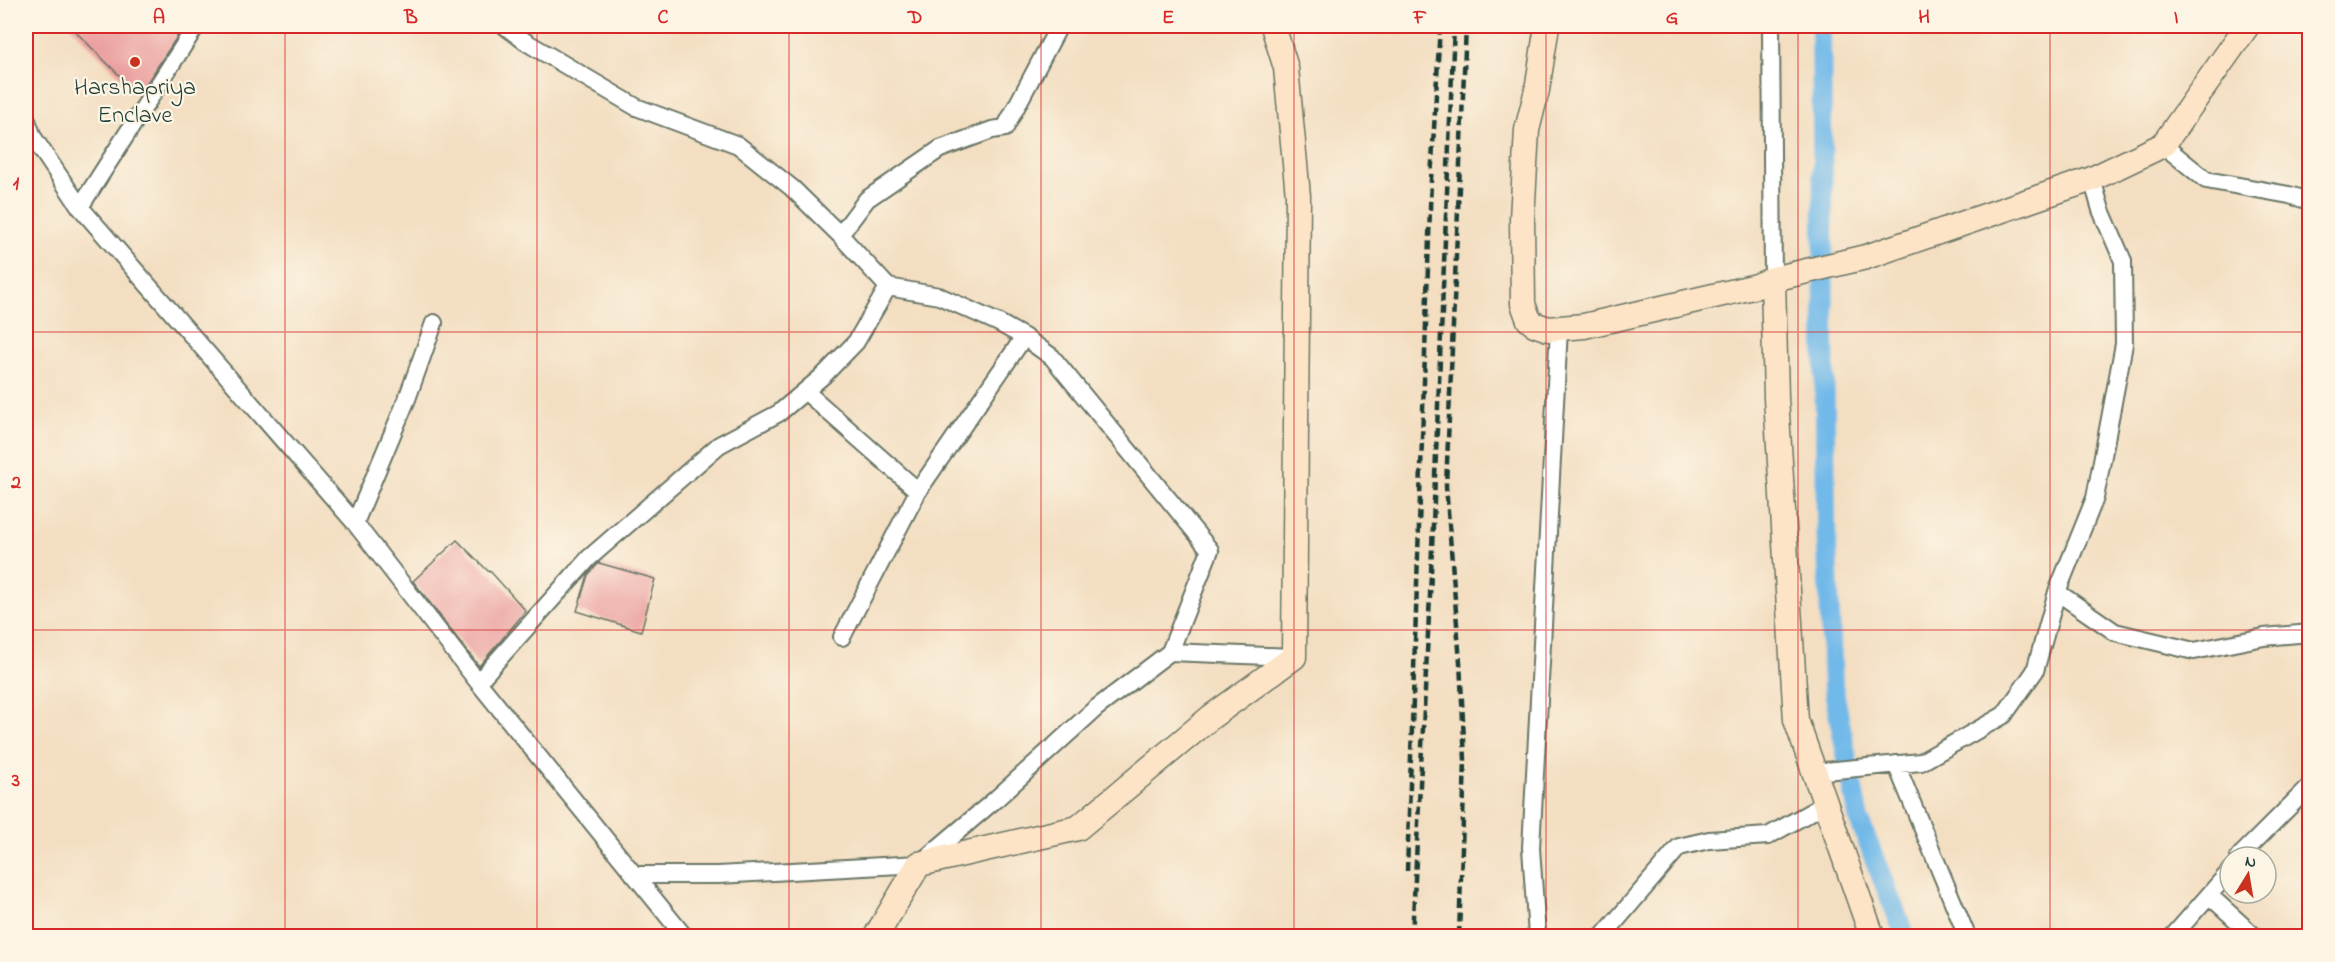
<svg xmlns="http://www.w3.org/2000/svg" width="2335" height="962" font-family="'Indie Flower',sans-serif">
	<rect width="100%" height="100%" fill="#fcf5e5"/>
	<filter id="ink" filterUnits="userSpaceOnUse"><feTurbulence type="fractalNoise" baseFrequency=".0167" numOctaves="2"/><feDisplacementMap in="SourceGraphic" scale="12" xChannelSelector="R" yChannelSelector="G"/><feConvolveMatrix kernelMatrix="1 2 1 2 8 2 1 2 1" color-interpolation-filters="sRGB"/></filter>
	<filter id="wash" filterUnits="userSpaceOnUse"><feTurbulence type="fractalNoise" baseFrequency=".008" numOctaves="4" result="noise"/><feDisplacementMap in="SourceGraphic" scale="24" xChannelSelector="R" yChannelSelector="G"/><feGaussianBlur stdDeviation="1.35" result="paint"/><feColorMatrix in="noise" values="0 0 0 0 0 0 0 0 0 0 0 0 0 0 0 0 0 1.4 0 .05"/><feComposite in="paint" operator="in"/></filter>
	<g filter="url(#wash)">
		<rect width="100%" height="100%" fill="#f3dec1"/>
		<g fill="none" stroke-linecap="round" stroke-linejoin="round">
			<path stroke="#71b9e9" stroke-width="20" d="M1821 26 1826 525 1833 686 1859 820 1905 936"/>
		</g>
		<g id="blocks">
			<path fill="#eb9f9e" d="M70 26H184L139 95Z
				M457 540 489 572 490 571 526 611 479 666 413 581Z
				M599 563 655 579 641 631 577 611 588 575Z"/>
		</g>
	</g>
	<g filter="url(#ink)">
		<use href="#blocks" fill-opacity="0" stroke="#697565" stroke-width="1.5"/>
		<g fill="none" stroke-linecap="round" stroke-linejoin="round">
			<g stroke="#697565" stroke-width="20">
				<path id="street" d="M505 26 526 42 636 107 738 145 792 188 840 235 888 287 939 296 999 323 1024 337 1052 357 1210 550 1170 652 1294 657
					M1771 26 1773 279
					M26 118 33 137 80 207 355 523 478 682 684 936
					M2163 145 2206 180 2289 195 2310 201
					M80 207 196 26
					M840 235 867 199 940 149 992 130 1005 128 1059 26
					M805 391 918 491 842 637
					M918 491 1024 337
					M355 523 407 399 434 323
					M2057 592 2115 632 2194 651 2264 637 2310 633
					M478 682 589 558 719 445 779 413 824 375 856 342 888 287
					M1896 764 1967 936
					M1814 772 1921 762 2004 715 2035 671 2057 592 2095 498 2124 344 2123 261 2101 210 2092 179
					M2239 857 2310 786
					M634 875H718L919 864 996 799 1095 709 1170 652
					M2210 896 2254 936
					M1537 936 1531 848 1559 329
					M1603 936 1679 847 1709 840 1768 836 1825 804
					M2173 936 2230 871"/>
			</g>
			<g stroke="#697565" stroke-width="27">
				<path id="secondary" d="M1547 26 1537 90 1527 130 1522 219 1523 304 1529 320 1534 324 1548 329 1584 326 1757 286 1773 279 1866 257 2092 179 2163 145 2247 26
					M1773 279 1776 398 1796 720 1872 936
					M876 936 919 864 1078 828 1211 717 1294 657 1298 196 1286 68 1273 26"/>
			</g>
			<use href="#street" stroke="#fff" stroke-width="16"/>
			<use href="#secondary" stroke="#fee4c6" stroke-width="24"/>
			<path stroke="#1f3d34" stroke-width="4.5" stroke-dasharray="9 4.5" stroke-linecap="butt" d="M1407 871 1431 180 1440 26
				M1412 936 1430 596 1454 26
				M1459 936 1465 760 1460 662 1446 486 1466 26"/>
		</g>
	</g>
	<path fill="none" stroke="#d62828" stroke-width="1.5" stroke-opacity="0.55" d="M285 26V936M537 26V936M789 26V936M1041 26V936M1294 26V936M1546 26V936M1798 26V936M2050 26V936M26 332H2310M26 630H2310"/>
	<circle fill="#c8321e" stroke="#fcf5e5" stroke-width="2" cx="135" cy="62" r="6"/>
	<g text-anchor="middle" stroke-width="4.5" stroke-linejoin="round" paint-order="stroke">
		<g font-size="24" fill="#1f3d34" stroke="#fcf5e5">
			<text x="135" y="94">Harshapriya<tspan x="135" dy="28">Enclave</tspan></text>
		</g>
	</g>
	<rect width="2335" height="962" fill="none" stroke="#fcf5e5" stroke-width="66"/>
	<g transform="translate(2248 875) rotate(11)"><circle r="28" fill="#fcf5e5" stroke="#a4ab9e" stroke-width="1.5"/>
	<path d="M0-4.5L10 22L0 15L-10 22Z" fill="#c8321e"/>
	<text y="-9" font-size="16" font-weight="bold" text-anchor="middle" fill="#1f3d34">N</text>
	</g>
	<rect x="33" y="33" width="2269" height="896" fill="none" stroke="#d62828" stroke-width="2"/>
	<g font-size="20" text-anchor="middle" font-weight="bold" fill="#d62828">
		<text x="159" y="23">A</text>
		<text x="411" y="23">B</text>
		<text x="663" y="23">C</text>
		<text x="915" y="23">D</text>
		<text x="1168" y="23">E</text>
		<text x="1420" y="23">F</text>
		<text x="1672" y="23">G</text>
		<text x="1924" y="23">H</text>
		<text x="2176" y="23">I</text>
		<text x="16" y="189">1</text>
		<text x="16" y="488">2</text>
		<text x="16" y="786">3</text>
	</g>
</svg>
